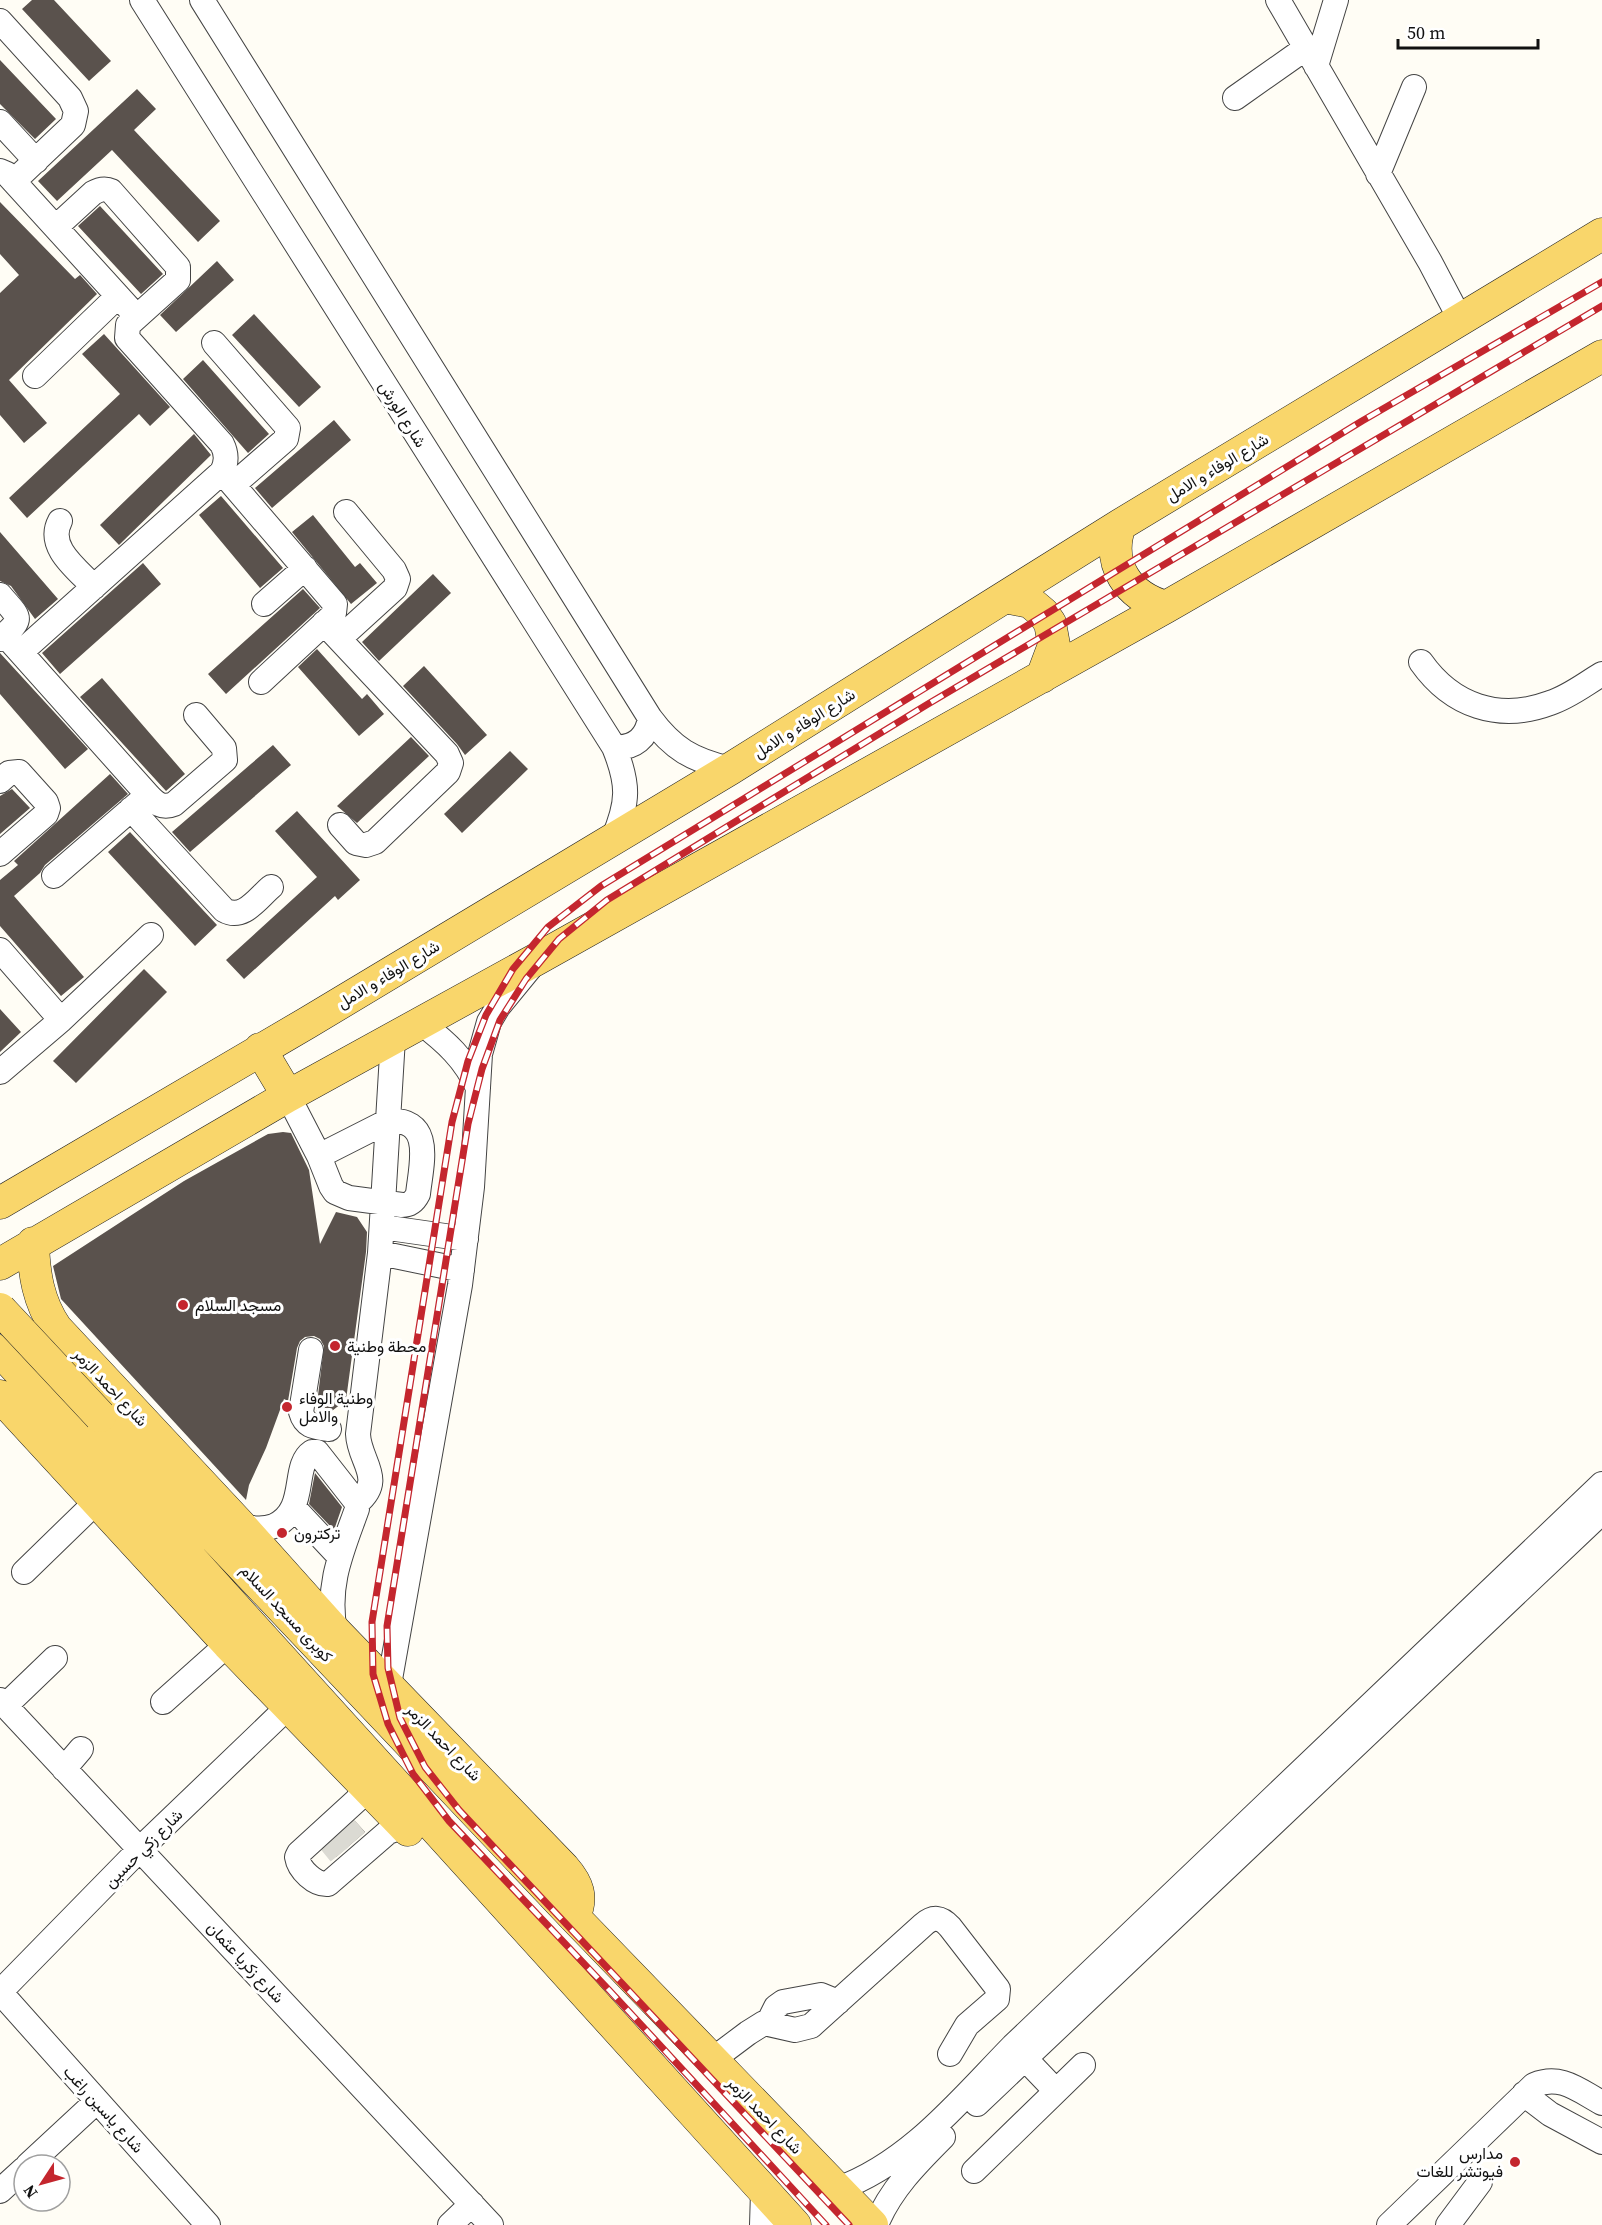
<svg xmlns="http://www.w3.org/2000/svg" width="1602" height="2225" font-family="'Source Serif 4',Vazirmatn,serif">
	<rect width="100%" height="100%" fill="#fffdf5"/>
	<path fill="#5a524d" d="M32 0H54L111 61 89 81 22 9Z
		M0 60 56 119 35 139 0 104Z
		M137 89 156 109 134 130 220 221 198 242 112 150 57 201 38 181Z
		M0 202 75 279 80 275 97 294 9 380 47 423 24 443 0 415V293L19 275 0 254Z
		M100 206 163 274 141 294 78 226Z
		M217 261 234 280 176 332 160 315Z
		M254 314 321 387 299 407 232 335Z
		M104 334 170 407 150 426 139 414 27 518 9 498 120 394 82 354Z
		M203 360 269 434 248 453 183 379Z
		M334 420 351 440 272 508 255 488Z
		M194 434 211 455 119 545 100 525Z
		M221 496 283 568 260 588 199 515Z
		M313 515 355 567 360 563 377 583 351 604 292 532Z
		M0 532 58 599 35 619 11 586 0 581Z
		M143 563 161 584 60 674 42 653Z
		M433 574 451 593 379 661 362 642Z
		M303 589 320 608 226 694 208 674Z
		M317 649 362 699 367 694 384 714 359 736 298 667Z
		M0 653 88 749 65 769 0 694Z
		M424 666 487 735 465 755 457 744 403 686Z
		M102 678 185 774 166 791 80 697Z
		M411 737 429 756 357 823 337 806Z
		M273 745 291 765 190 852 172 832Z
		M510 751 528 769 462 833 444 814Z
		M110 774 128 794 45 865 40 873 14 896 84 977 61 996 0 926V880L18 865 14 861Z
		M12 789 30 808 0 834V796Z
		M297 811 360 880 338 900 335 896 244 979 226 960 317 877 275 831Z
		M130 832 217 925 195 946 108 852Z
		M144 969 167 992 76 1083 53 1061Z
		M0 1009 21 1032 0 1052Z
		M283 1132 291 1133 309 1170 320 1244 336 1212 357 1217 367 1232 366 1252 346 1400 328 1414 316 1412 324 1346 320 1339 314 1336 305 1337 300 1341 297 1348 288 1401 284 1399 266 1448 249 1485 246 1500 61 1299 53 1266 184 1181 268 1134Z
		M315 1473 342 1507 334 1530 309 1504Z
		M355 1821 365 1832 336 1857 327 1847Z"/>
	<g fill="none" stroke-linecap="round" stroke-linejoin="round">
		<path stroke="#dbdad3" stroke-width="24" stroke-dasharray="24 12" stroke-linecap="butt" d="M343 1825 356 1840
			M327 1838 340 1854"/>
		<g stroke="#444" stroke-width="26">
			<path id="minor" d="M142 0 614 747C629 784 629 802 613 839
				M202 0 650 718C673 749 692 760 730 769
				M1278 0 1430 262 1460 319
				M0 21 70 98 76 111 73 125 14 181
				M1316 66 1336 0
				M1235 98 1306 48
				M0 122 36 161
				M0 171 7 174 137 317
				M1378 174 1414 87
				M214 343 288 428 286 439 233 485
				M35 376 118 296
				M222 472 335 604 334 613 331 617 261 682
				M60 521C46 547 77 569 94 587
				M0 595C20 619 25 617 0 639
				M264 604 305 568
				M324 623 447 754 451 763 448 772 375 842 366 845 356 843 340 825
				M5 635 147 794C155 803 162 809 174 804L225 760 224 748 196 715
				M339 639 395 588 398 579 394 570 346 512
				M21 652 222 472C227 462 227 454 222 444L127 338 128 325 178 280V267L111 191C105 188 100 189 93 193L56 227
				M1421 662C1452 706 1499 722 1550 703 1569 697 1585 684 1602 674
				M614 747C634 749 647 738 650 718
				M0 781 9 773 19 772 46 802 48 808 46 814 0 854
				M131 809 224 910C243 921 257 899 271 887
				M54 876 143 799
				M0 950 61 1020
				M421 1023C446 1042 465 1059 478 1088
				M0 1072 61 1020 151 935
				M288 1096 319 1156 331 1186 335 1192 349 1198 402 1205C410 1205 414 1202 418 1194 421 1165 435 1118 388 1121L319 1156
				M382 1227 466 1239
				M380 1253 462 1270
				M311 1350 301 1412C305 1427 315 1427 329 1429
				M357 1503C386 1479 359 1462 358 1434L380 1253 393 1038
				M294 1508 340 1557
				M241 1526C253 1529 263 1530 274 1526 309 1510 291 1466 312 1452H317L357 1503V1509C342 1551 326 1585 335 1631
				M24 1572 97 1501
				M389 1685 460 1285 472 1187 480 1054 489 1022 498 1007 530 968
				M0 1700 491 2225
				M163 1702 228 1644
				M5 1706 55 1658
				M64 1769 81 1749
				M366 1786 357 1800 299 1853 297 1857C299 1870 315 1885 328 1884L388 1832 404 1826
				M0 1992 140 1849 289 1706
				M0 1992 208 2225
				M768 2023 776 2007 783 2002 821 1995 838 2002
				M1015 2048 1056 2091
				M712 2060 748 2033 764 2023 795 2030 811 2026 923 1925C933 1916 941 1917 950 1927L998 1989 997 1999 967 2025 950 2054
				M1524 2094 1550 2114 1602 2142
				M977 2104 1602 1512
				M28 2165 97 2101
				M974 2171 1083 2065
				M838 2189C910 2163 961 2099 1013 2046L1602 1484
				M0 2191 24 2169
				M450 2225 472 2204
				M762 2225 763 2192
				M876 2225C890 2190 917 2163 943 2137
				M1389 2225 1534 2085C1561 2074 1578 2090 1602 2103
				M1448 2225 1480 2182"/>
		</g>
		<g stroke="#222" stroke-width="33">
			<path id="major" d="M1120 525C1106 565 1128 596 1166 607
				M1005 597 1030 602 1043 613 1050 623 1054 645 1042 677
				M260 1049 288 1096
				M0 1203 307 1023 730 769 1120 525 1602 234
				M33 1243C34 1274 38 1301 56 1328L241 1526 335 1631 564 1868C578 1884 583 1897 574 1917
				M0 1264 288 1096 537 959 1166 607 1602 356
				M0 1351 77 1433 795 2225
				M0 1396 228 1644 408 1830
				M100 1416 574 1917 872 2225"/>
		</g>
		<use href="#minor" stroke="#fff" stroke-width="24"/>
		<use href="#major" stroke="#f9d66b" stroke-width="32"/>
		<g stroke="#c4262e" stroke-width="7">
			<path id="rail" d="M826 2225 609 1990 449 1821 413 1774 388 1724 373 1674 372 1622 452 1122 468 1061 486 1015 513 969 548 927 601 886 1362 421 1602 282
				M849 2225 459 1810 425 1767 400 1718 388 1668 387 1626 468 1124 482 1069 500 1020 526 979 559 939 607 900 928 704 1602 306"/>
		</g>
		<use href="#rail" stroke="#fff" stroke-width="4.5" stroke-dasharray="14" stroke-linecap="butt"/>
		<g stroke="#222" stroke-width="33" stroke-linecap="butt">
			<path id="major-bridge" d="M0 1309 100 1416"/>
		</g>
		<use href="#major-bridge" stroke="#f9d66b" stroke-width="32"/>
	</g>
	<g fill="#c4262e" stroke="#fff" stroke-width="2">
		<circle cx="183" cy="1305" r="6"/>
		<circle cx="335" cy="1346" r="6"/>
		<circle cx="287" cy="1407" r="6"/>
		<circle cx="282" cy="1533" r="6"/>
		<circle cx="1515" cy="2162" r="6"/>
	</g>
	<g text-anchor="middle" stroke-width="6" stroke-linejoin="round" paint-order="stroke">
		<g font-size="16" fill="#111" stroke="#fff">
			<text transform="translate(403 414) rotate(58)" y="6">شارع الورش</text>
			<text transform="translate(1217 467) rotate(-31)" y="6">شارع الوفاء و الامل</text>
			<text transform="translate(804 723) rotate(-32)" y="6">شارع الوفاء و الامل</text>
			<text transform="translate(388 974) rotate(-31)" y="6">شارع الوفاء و الامل</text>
			<text transform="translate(111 1387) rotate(47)" y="6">شارع احمد الزمر</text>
			<text transform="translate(287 1613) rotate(47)" y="6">كوبرى مسجد السلام</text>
			<text transform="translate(444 1742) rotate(46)" y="6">شارع احمد الزمر</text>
			<text transform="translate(143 1848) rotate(-45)" y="6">شارع زكي حسين</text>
			<text transform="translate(246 1962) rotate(47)" y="6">شارع زكريا عثمان</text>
			<text transform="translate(104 2109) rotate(48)" y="6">شارع ياسين راغب</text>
			<text transform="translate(765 2115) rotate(46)" y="6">شارع احمد الزمر</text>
		</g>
		<g font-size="16" fill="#111" stroke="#fff" text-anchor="start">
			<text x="195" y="1311">مسجد السلام</text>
			<text x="347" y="1352">محطة وطنية</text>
			<text x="299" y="1404">وطنية الوفاء<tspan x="299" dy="18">والامل</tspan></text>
			<text x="294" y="1539">تركترون</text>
			<text x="1503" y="2159" text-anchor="end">مدارس<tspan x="1503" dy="18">فيوتشر للغات</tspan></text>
		</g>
	</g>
	<g transform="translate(42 2183) rotate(234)"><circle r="28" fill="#ffffff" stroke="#a0a0a0" stroke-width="1.5"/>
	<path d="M0-4.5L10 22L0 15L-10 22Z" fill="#c4262e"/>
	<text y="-9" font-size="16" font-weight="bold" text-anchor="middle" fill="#111111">N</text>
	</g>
	<path d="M1398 39v9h140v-9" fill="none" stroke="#111111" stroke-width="3"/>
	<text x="1407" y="39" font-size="18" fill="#111111" stroke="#ffffff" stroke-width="4.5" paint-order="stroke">50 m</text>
</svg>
